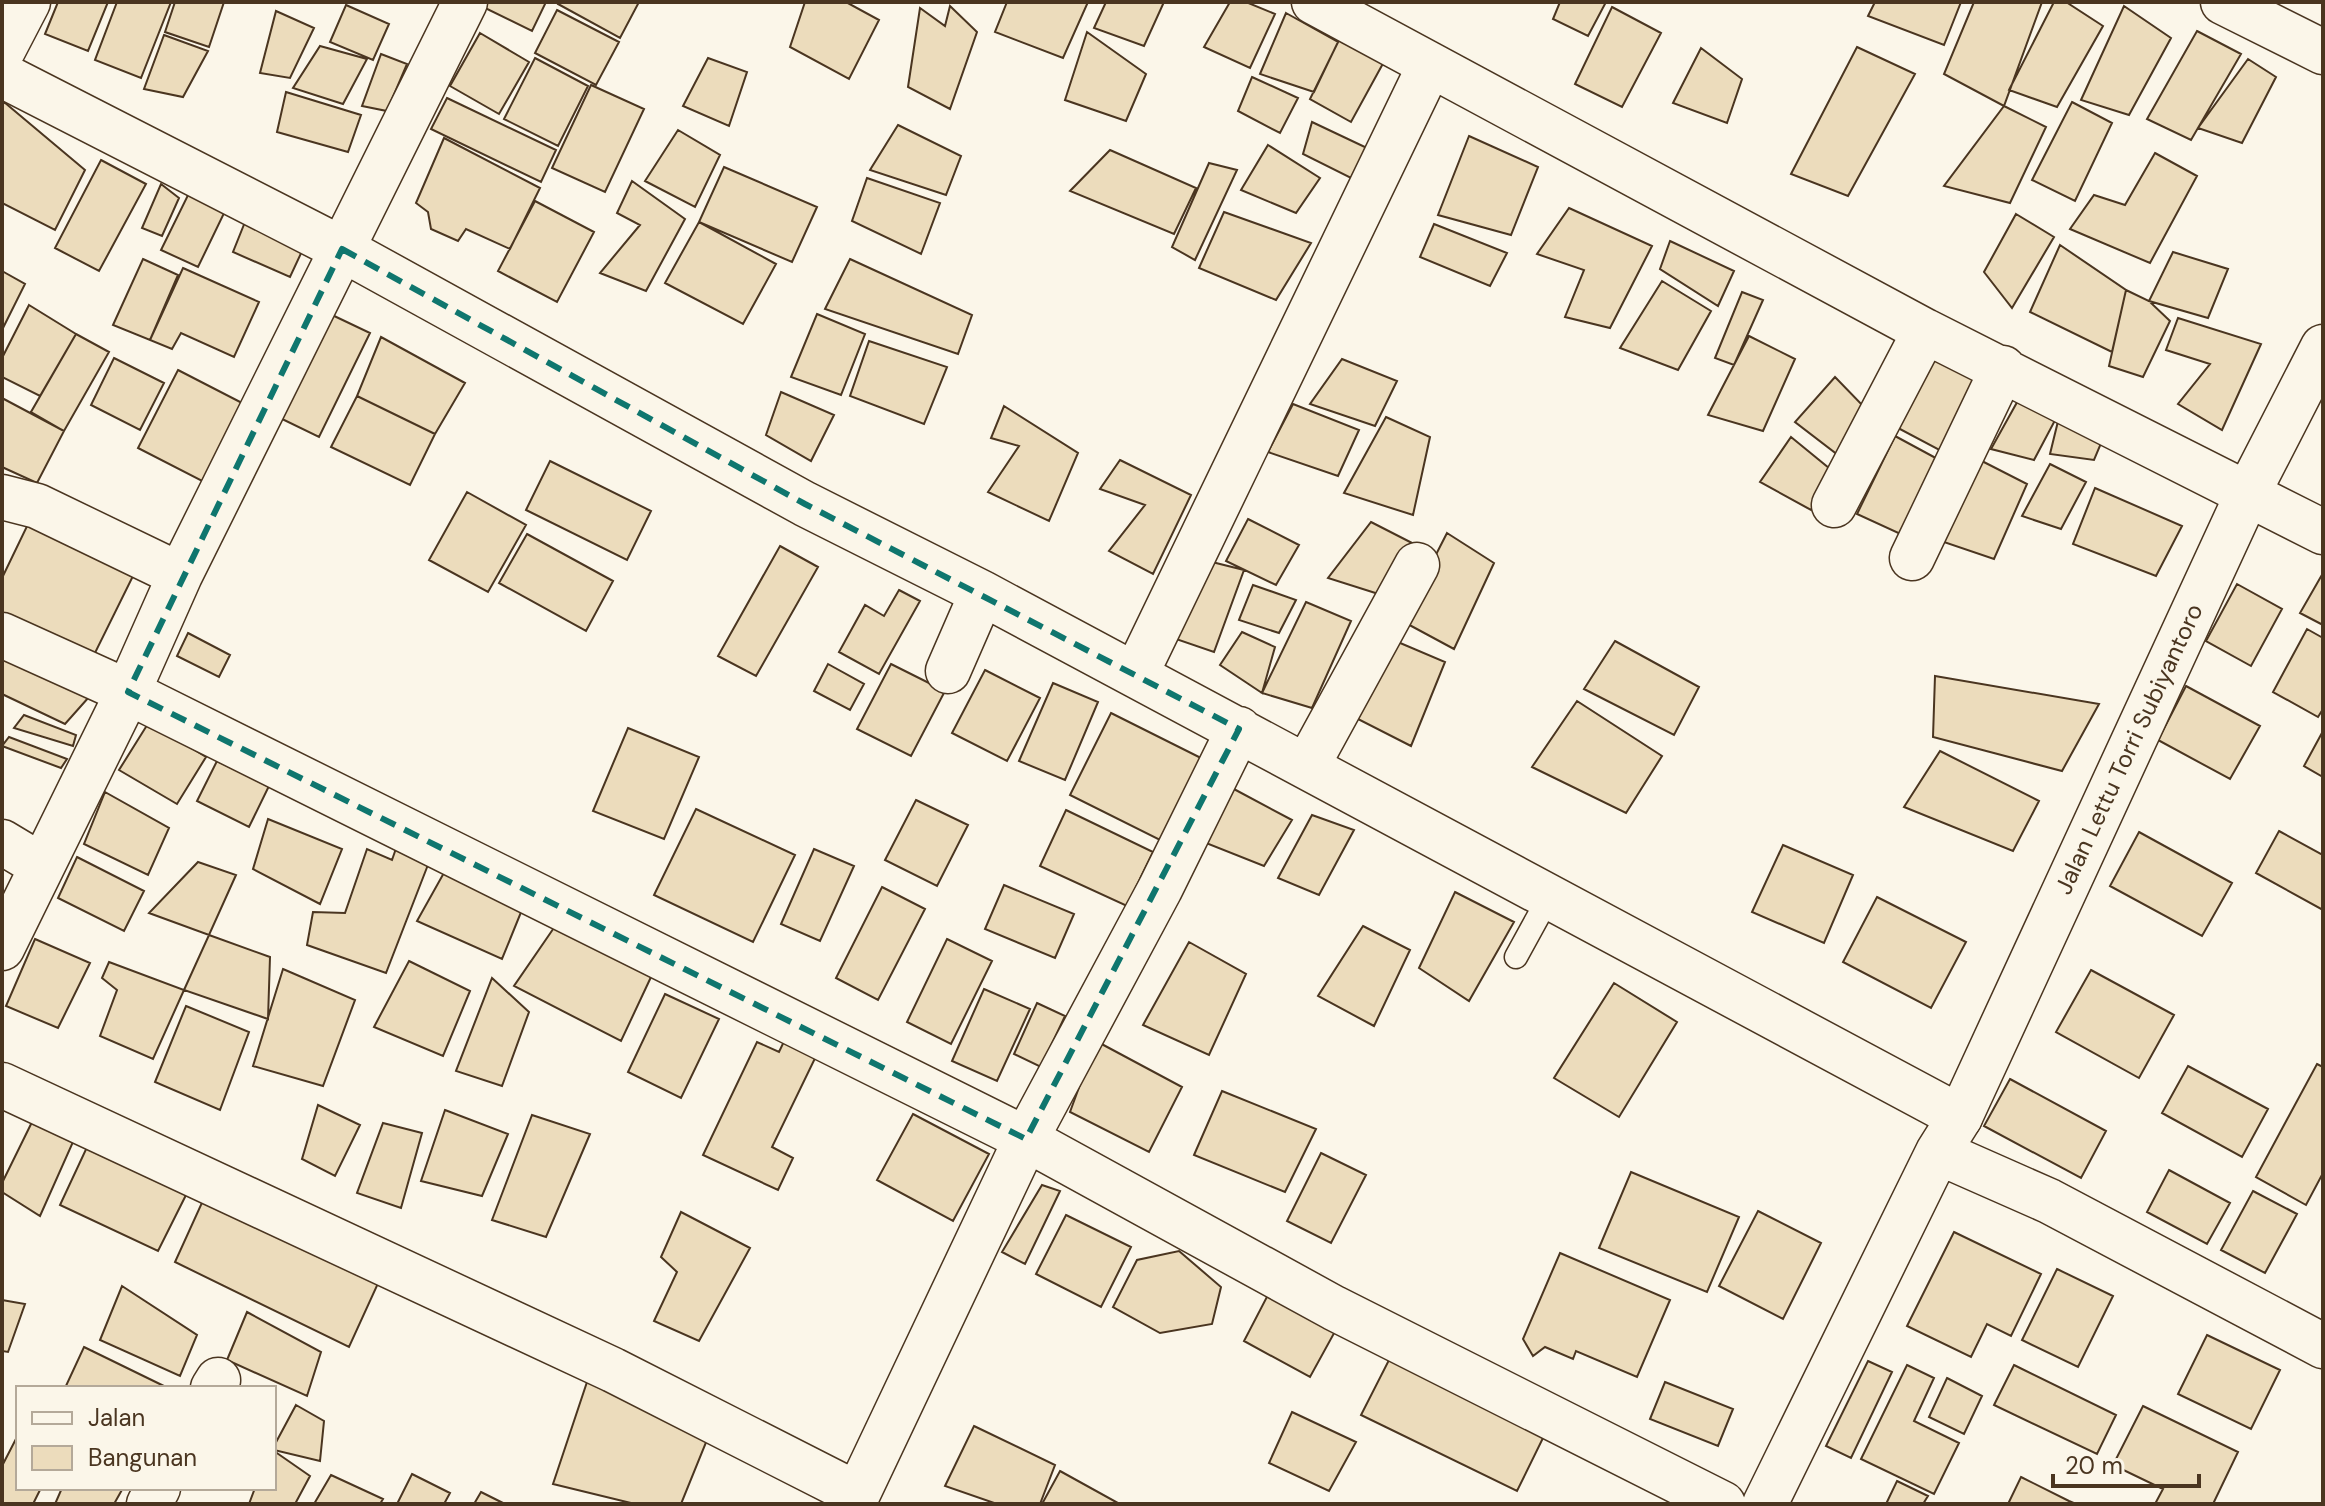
<svg xmlns="http://www.w3.org/2000/svg" width="2325" height="1506" font-family="'DM Sans',sans-serif">
	<rect width="100%" height="100%" fill="#fbf6e9"/>
	<path fill="#ecdcbc" stroke="#4a3520" stroke-width="2" d="M58 2H108L88 51 45 34Z
		M117 2H171L141 78 95 60Z
		M175 2H224L209 47 165 32Z
		M483 2H546L532 31 481 6Z
		M559 2H639L620 38 558 4Z
		M805 2H846L879 20 849 79 790 47Z
		M1007 2H1088L1063 58 995 32Z
		M1106 2H1164L1144 46 1094 28Z
		M1230 2H1246L1275 14 1250 68 1204 47Z
		M1560 2H1606L1588 36 1553 19Z
		M1875 2H1961L1944 45 1868 16Z
		M1974 2H2042L2004 106 1944 74Z
		M2054 2H2066L2103 26 2057 107 2009 90Z
		M346 5 389 24 373 60 330 42Z
		M950 6 977 32 950 109 908 87 920 8 945 26Z
		M2124 6 2171 38 2129 115 2081 100Z
		M1612 7 1661 33 1622 107 1575 84Z
		M557 10 619 42 596 85 535 53Z
		M276 11 314 28 290 78 260 73Z
		M1286 13 1338 42 1314 92 1260 74Z
		M1344 30 1386 58 1351 122 1310 99Z
		M2197 31 2241 54 2191 140 2147 119Z
		M1087 32 1146 74 1126 121 1065 100Z
		M480 33 529 62 499 114 450 86Z
		M164 35 208 51 183 97 144 89Z
		M320 46 367 59 343 104 293 88Z
		M1857 47 1915 74 1848 196 1791 174Z
		M1701 48 1742 79 1727 123 1673 103Z
		M381 54 407 64 387 111 362 106Z
		M535 58 588 86 558 146 504 119Z
		M708 58 747 72 729 126 683 106Z
		M2248 59 2276 77 2242 143 2198 128Z
		M1252 77 1298 98 1280 133 1238 111Z
		M591 85 644 109 605 192 552 168Z
		M286 92 361 115 348 152 277 132Z
		M447 98 556 150 541 182 431 129Z
		M4 102 85 170 55 230 2 203V107Z
		M2072 102 2112 123 2075 201 2032 180Z
		M2004 106 2046 127 2010 203 1944 186Z
		M1312 122 1367 148 1351 178 1303 154Z
		M898 125 961 156 946 195 870 170Z
		M678 130 720 155 695 207 645 181Z
		M1469 136 1538 167 1511 235 1438 215Z
		M444 138 540 188 510 249 466 229 458 241 431 229 428 212 416 203Z
		M1268 145 1320 178 1296 213 1241 190Z
		M1110 150 1196 188 1174 234 1070 191Z
		M2155 153 2197 176 2150 263 2070 229 2094 195 2125 205Z
		M101 160 146 184 99 271 55 248Z
		M1209 163 1237 170 1195 260 1172 247Z
		M724 167 817 207 792 262 699 222Z
		M867 178 940 203 921 254 852 221Z
		M632 181 685 219 646 291 600 273 640 225 617 213Z
		M161 184 179 198 162 236 142 228Z
		M191 189 227 207 198 267 161 250Z
		M535 201 594 232 557 302 498 271Z
		M1569 208 1652 246 1610 328 1565 317 1584 270 1537 254Z
		M1224 212 1311 243 1276 300 1199 268Z
		M2016 214 2054 237 2012 308 1984 272Z
		M245 222 303 249 290 277 233 252Z
		M699 222 776 264 743 324 665 283Z
		M1434 224 1507 253 1490 286 1420 257Z
		M1670 241 1734 271 1718 306 1660 269Z
		M2060 245 2126 290 2112 352 2030 312Z
		M2173 252 2228 269 2208 318 2149 301Z
		M143 259 178 275 150 340 113 325Z
		M850 259 972 315 958 354 825 309Z
		M183 268 259 302 234 357 181 333 172 349 150 340Z
		M2 271 25 284 2 330Z
		M1662 281 1711 311 1678 370 1620 348Z
		M2126 290 2149 301 2170 321 2143 377 2109 366Z
		M1742 292 1763 300 1734 365 1715 358Z
		M29 305 76 334 40 396 2 377V358Z
		M330 314 370 333 319 437 280 418Z
		M817 314 865 334 841 395 791 377Z
		M2178 318 2261 344 2222 430 2178 404 2210 364 2166 350Z
		M76 334 109 352 64 431 31 412Z
		M1749 336 1795 359 1763 431 1708 415Z
		M381 337 465 383 435 434 357 396Z
		M869 341 947 367 924 424 850 396Z
		M1935 348 1983 375 1945 453 1898 428Z
		M114 358 164 383 140 430 91 405Z
		M1342 359 1397 381 1375 426 1310 404Z
		M178 370 246 405 206 483 138 448Z
		M1835 377 1869 412 1838 455 1795 422Z
		M2025 388 2061 409 2034 460 1991 449Z
		M781 392 834 415 811 461 766 435Z
		M357 396 435 434 410 485 331 447Z
		M2 398 64 431 37 483 2 467Z
		M1293 404 1359 430 1338 476 1268 452Z
		M1004 406 1078 453 1049 521 988 492 1019 446 991 438Z
		M2061 409 2107 429 2094 460 2050 454Z
		M1386 417 1430 437 1413 515 1344 493Z
		M1895 436 1945 463 1907 537 1857 514Z
		M1791 437 1835 473 1811 510 1760 482Z
		M1974 457 2027 484 1994 559 1932 538Z
		M1120 460 1191 495 1153 574 1109 551 1145 505 1100 489Z
		M550 461 651 511 627 560 526 510Z
		M2050 464 2086 482 2061 529 2022 516Z
		M2095 488 2182 526 2156 576 2073 544Z
		M467 492 526 525 488 592 429 560Z
		M1248 519 1299 545 1276 585 1226 561Z
		M29 522 134 574 92 659 2 615V578Z
		M1371 522 1416 545 1388 597 1328 578Z
		M1447 533 1494 563 1454 649 1402 621Z
		M527 534 613 581 586 631 499 583Z
		M780 546 818 567 756 676 718 656Z
		M1208 561 1244 570 1214 652 1173 638Z
		M2323 573V625L2300 613Z
		M2237 584 2282 609 2251 666 2206 641Z
		M1253 585 1296 600 1279 633 1239 620Z
		M899 590 920 601 879 674 839 652 865 605 884 616Z
		M1306 602 1351 621 1312 708 1262 693Z
		M2307 629 2323 638V709L2318 717 2273 692Z
		M1242 632 1275 647 1262 693 1220 665Z
		M188 633 230 655 219 677 177 656Z
		M1379 634 1445 662 1411 746 1352 716Z
		M2 641 97 688 65 724 2 694Z
		M1615 641 1699 687 1674 735 1584 689Z
		M828 664 864 684 850 710 814 691Z
		M891 664 945 691 911 756 857 729Z
		M985 670 1040 698 1007 761 952 733Z
		M1935 676 2099 704 2062 771 1933 737Z
		M1053 683 1098 702 1065 780 1019 761Z
		M2186 686 2260 726 2230 779 2158 740Z
		M1577 701 1662 756 1626 813 1532 767Z
		M1111 713 1201 758 1160 840 1070 795Z
		M24 715 76 735 73 746 14 728Z
		M149 722 206 757 177 804 119 770Z
		M628 728 699 757 664 839 593 811Z
		M2323 731V777L2304 766Z
		M9 737 67 759 61 768 2 746Z
		M1940 751 2039 801 2013 851 1904 807Z
		M217 761 269 786 249 827 197 801Z
		M1232 788 1292 820 1264 866 1206 843Z
		M105 792 169 828 148 875 84 844Z
		M916 800 968 825 937 886 885 860Z
		M696 809 795 855 753 942 654 895Z
		M1066 810 1153 852 1127 906 1040 866Z
		M1312 815 1354 830 1319 895 1278 878Z
		M268 819 342 849 320 904 253 869Z
		M2279 831 2323 855V910L2256 873Z
		M2139 832 2232 883 2202 936 2110 886Z
		M400 837 431 857 386 973 307 945 313 912 345 913 367 849 392 860Z
		M1783 845 1853 875 1824 943 1752 912Z
		M814 849 854 866 820 941 781 924Z
		M77 857 144 891 124 931 58 898Z
		M198 862 236 875 209 935 149 913Z
		M450 862 526 900 502 959 417 921Z
		M1004 885 1074 914 1055 958 985 929Z
		M882 887 925 909 878 1000 836 978Z
		M1455 892 1514 922 1469 1001 1419 968Z
		M1877 897 1966 942 1931 1008 1843 962Z
		M560 919 651 977 621 1041 514 986Z
		M1363 926 1410 950 1374 1026 1318 996Z
		M209 935 270 957 268 1019 184 990Z
		M35 939 90 963 58 1028 6 1006Z
		M947 939 992 961 951 1044 907 1022Z
		M1189 942 1246 974 1209 1055 1143 1025Z
		M409 961 470 991 443 1056 374 1027Z
		M109 962 184 990 153 1059 100 1036 117 990 102 978Z
		M283 969 355 1000 323 1086 253 1066Z
		M2091 970 2174 1015 2139 1078 2056 1032Z
		M492 978 529 1012 502 1086 456 1071Z
		M1614 983 1677 1022 1619 1117 1554 1078Z
		M984 989 1030 1009 997 1081 952 1061Z
		M665 994 719 1019 681 1098 628 1072Z
		M1037 1003 1065 1016 1041 1067 1014 1054Z
		M186 1006 249 1032 220 1110 155 1082Z
		M788 1033 820 1048 772 1147 793 1158 778 1190 703 1155 757 1042 779 1052Z
		M1096 1041 1182 1087 1149 1152 1070 1112Z
		M2317 1064 2323 1067V1173L2306 1205 2256 1177Z
		M2188 1066 2268 1109 2242 1157 2162 1113Z
		M2010 1079 2106 1131 2081 1178 1984 1126Z
		M1222 1091 1316 1129 1285 1192 1194 1155Z
		M318 1105 360 1125 335 1176 302 1159Z
		M445 1110 508 1134 482 1196 421 1181Z
		M913 1114 989 1154 953 1221 877 1180Z
		M532 1115 590 1134 546 1237 492 1220Z
		M34 1118 73 1142 40 1216 2 1192V1183Z
		M383 1123 422 1133 401 1208 357 1193Z
		M95 1130 186 1195 158 1251 60 1205Z
		M1321 1153 1366 1175 1331 1243 1287 1221Z
		M2169 1170 2230 1203 2207 1244 2147 1212Z
		M1631 1172 1739 1217 1707 1292 1599 1248Z
		M210 1185 385 1268 349 1347 175 1262Z
		M1042 1185 1060 1191 1025 1264 1002 1252Z
		M2253 1191 2297 1214 2265 1273 2221 1250Z
		M1758 1211 1821 1243 1783 1319 1719 1286Z
		M681 1212 750 1248 699 1341 654 1321 677 1272 661 1257Z
		M1066 1215 1131 1247 1101 1307 1036 1274Z
		M1954 1232 2041 1274 2011 1336 1987 1324 1971 1357 1907 1326Z
		M1179 1251 1221 1287 1212 1324 1160 1333 1113 1307 1137 1260Z
		M1560 1253 1670 1300 1637 1377 1576 1351 1573 1359 1545 1347 1533 1356 1523 1339Z
		M2057 1269 2113 1296 2078 1367 2022 1340Z
		M122 1286 197 1335 180 1376 100 1340Z
		M1271 1289 1338 1326 1310 1377 1244 1341Z
		M2 1300 25 1304 8 1352 2 1351Z
		M247 1312 321 1352 307 1396 227 1360Z
		M2207 1335 2280 1370 2251 1429 2178 1394Z
		M84 1347 168 1388H65Z
		M1391 1356 1544 1436 1517 1491 1361 1415Z
		M1868 1361 1892 1372 1851 1458 1826 1446Z
		M1907 1365 1934 1378 1914 1421 1959 1443 1934 1494 1861 1459Z
		M2014 1365 2116 1415 2097 1454 1994 1405Z
		M592 1367 707 1440 681 1504H635L553 1484Z
		M1947 1378 1982 1396 1964 1434 1929 1417Z
		M1665 1382 1733 1409 1718 1446 1650 1419Z
		M296 1405 324 1421 320 1461 274 1450V1446Z
		M2143 1406 2238 1452 2213 1504H2155L2163 1489 2113 1465Z
		M1292 1412 1356 1442 1329 1491 1269 1463Z
		M974 1426 1055 1465 1040 1504H997L945 1486Z
		M18 1435V1488H41L33 1504H2V1466Z
		M274 1451 310 1476 295 1504H249L255 1488H274Z
		M1060 1471 1118 1503 1117 1504H1042Z
		M412 1474 450 1493 444 1504H397Z
		M331 1475 383 1499 380 1504H314Z
		M2021 1477 2069 1501 2076 1504H2008Z
		M1897 1481 1928 1496 1923 1504H1886Z
		M62 1488H123L114 1504H55Z
		M481 1492 505 1504H474Z"/>
	<g fill="none" stroke-linecap="round" stroke-linejoin="round">
		<g stroke="#4a3520" stroke-width="25">
			<path id="service" d="M1516 957 1550 895"/>
		</g>
		<g stroke="#4a3520" stroke-width="47">
			<path id="minor" d="M1314 2 1925 331 2323 532
				M2 52 28 2
				M2 75 342 249 805 504 982 593 1960 1117
				M2 497 37 506 180 575
				M1834 505 1925 331
				M1912 558 2003 368
				M2 635 128 692 1026 1139 1334 1308 1723 1504
				M948 671 982 593
				M1136 674 1430 65
				M1307 766 1417 565
				M2 842 42 866
				M2 948 128 692 180 575 465 2
				M2 1085 613 1370 857 1494
				M213 1388 218 1380
				M149 1504 158 1488
				M853 1504 1026 1139 1160 889 1239 729"/>
		</g>
		<g stroke="#4a3520" stroke-width="47">
			<path id="secondary" d="M2223 2 2323 52
				M1938 1152 2049 1201 2323 1346
				M1765 1504 1938 1152 1960 1117 2248 493 2323 347"/>
		</g>
		<use href="#service" stroke="#fbf6e9" stroke-width="22"/>
		<use href="#minor" stroke="#fbf6e9" stroke-width="44"/>
		<use href="#secondary" stroke="#fbf6e9" stroke-width="44"/>
	</g>
	<path fill="none" stroke="#0f766e" stroke-width="6" stroke-dasharray="16 10" stroke-linejoin="round" d="M342 249 805 504 1239 729 1026 1139 128 692Z"/>
	<g text-anchor="middle" stroke-width="6" stroke-linejoin="round" paint-order="stroke">
		<g font-size="24" fill="#4a3520" stroke="#fbf6e9">
			<text transform="translate(2129 749) rotate(-65)" y="8">Jalan Lettu Torri Subiyantoro</text>
		</g>
	</g>
	<rect width="2325" height="1506" fill="none" stroke="#4a3520" stroke-width="8"/>
	<rect x="16" y="1386" width="260" height="104" fill="#fbf6e9" stroke="#b4a999" stroke-width="2"/>
	<rect x="32" y="1412" width="40" height="12" fill="#fbf6e9" stroke="#b4a999" stroke-width="2"/>
	<text x="88" y="1426" font-size="24" fill="#4a3520">Jalan</text>
	<rect x="32" y="1446" width="40" height="24" fill="#ecdcbc" stroke="#b4a999" stroke-width="2"/>
	<text x="88" y="1466" font-size="24" fill="#4a3520">Bangunan</text>
	<path d="M2053 1474v12h146v-12" fill="none" stroke="#4a3520" stroke-width="4"/>
	<text x="2065" y="1474" font-size="24" fill="#4a3520" stroke="#fbf6e9" stroke-width="6" paint-order="stroke">20 m</text>
</svg>
